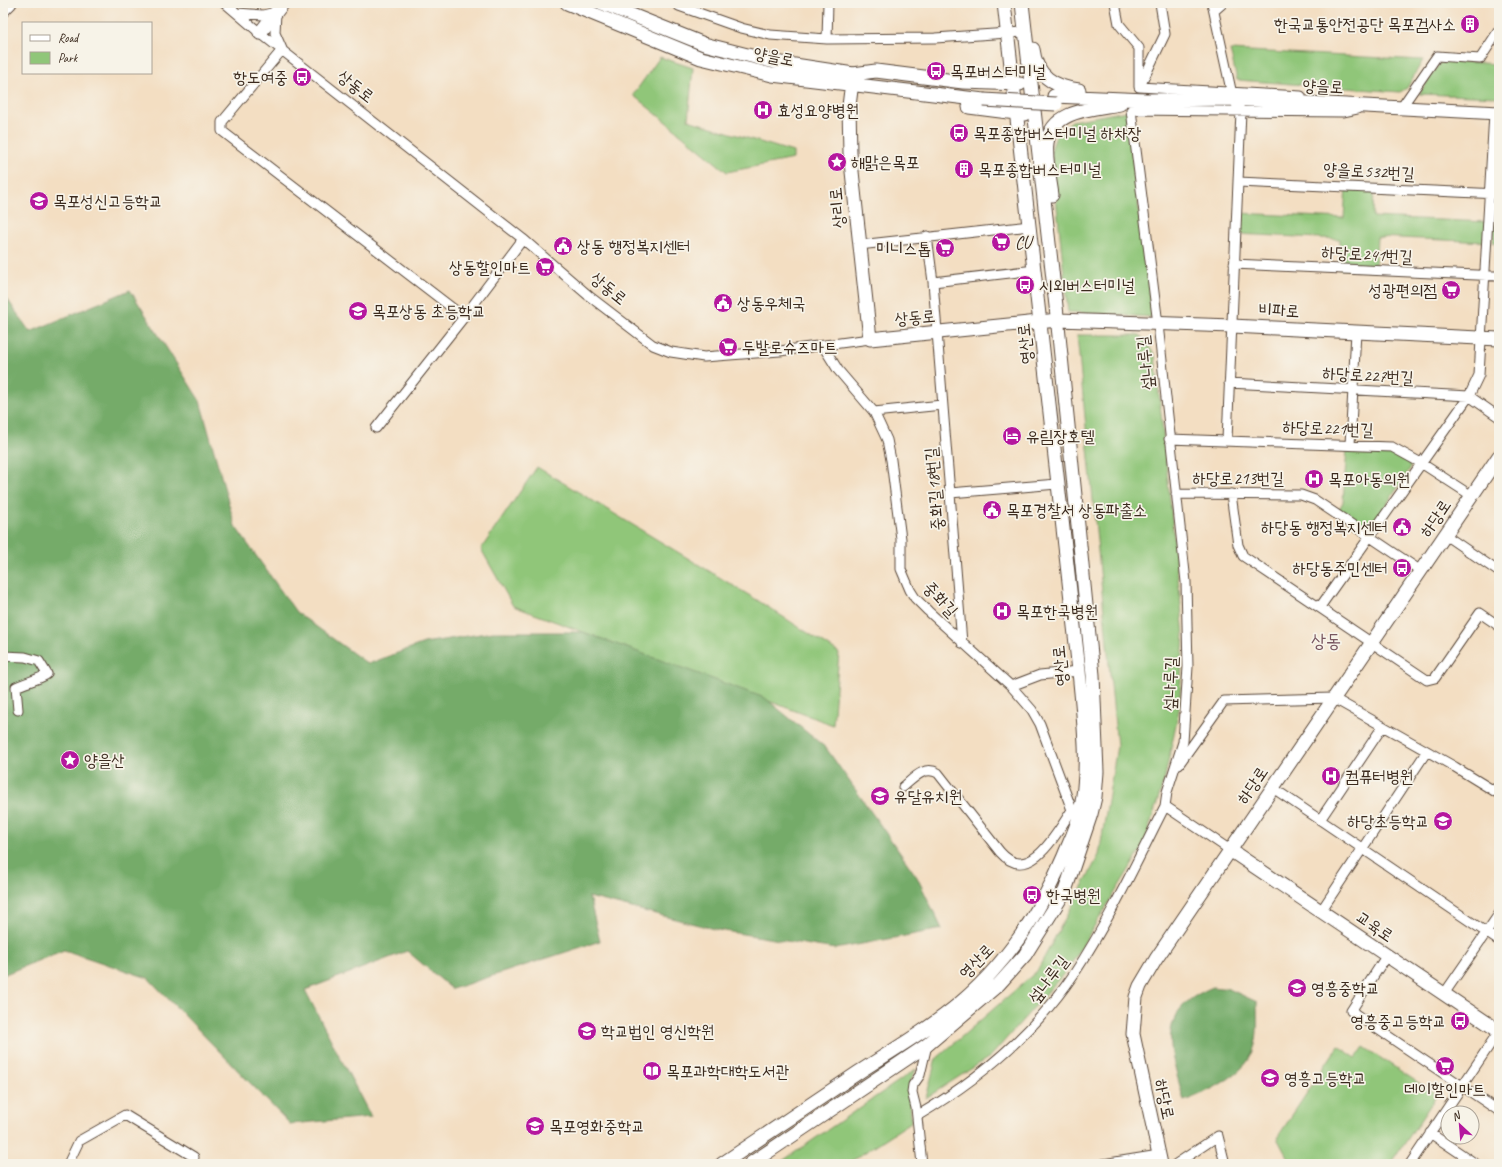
<svg xmlns="http://www.w3.org/2000/svg" width="1502" height="1167" font-family="Caveat,'Poor Story',sans-serif">
	<rect width="100%" height="100%" fill="#f7f3e8"/>
	<filter id="ink" filterUnits="userSpaceOnUse"><feTurbulence type="fractalNoise" baseFrequency=".025" numOctaves="2"/><feDisplacementMap in="SourceGraphic" scale="8" xChannelSelector="R" yChannelSelector="G"/><feConvolveMatrix kernelMatrix="1 2 1 2 8 2 1 2 1" color-interpolation-filters="sRGB"/></filter>
	<filter id="wash" filterUnits="userSpaceOnUse"><feTurbulence type="fractalNoise" baseFrequency=".012" numOctaves="4" result="noise"/><feDisplacementMap in="SourceGraphic" scale="16" xChannelSelector="R" yChannelSelector="G"/><feGaussianBlur stdDeviation="0.9" result="paint"/><feColorMatrix in="noise" values="0 0 0 0 0 0 0 0 0 0 0 0 0 0 0 0 0 1.4 0 .05"/><feComposite in="paint" operator="in"/></filter>
	<g filter="url(#wash)">
		<rect width="100%" height="100%" fill="#f3dec2"/>
		<path fill="#90c679" stroke="#66784c" d="M1230 50 1423 60 1407 88 1400 92 1237 80Z
			M660 57 693 68 688 120 793 152V159L727 172 633 95Z
			M1445 61 1499 64V97L1419 94 1439 64Z
			M1127 111 1152 317 1068 312 1051 150 1057 133 1072 121Z
			M1346 186 1374 187 1373 217 1488 222 1487 242 1377 237 1375 271 1339 269 1340 239 1236 234 1237 213 1344 218Z
			M1494 224 1499 225V243H1493Z
			M1077 335H1140L1155 355 1184 635 1179 710 1165 777 1143 847 1068 969 991 1056 926 1098 936 1059 1037 971 1099 855 1117 746Z
			M1347 448C1366 449 1404 445 1411 467L1370 530 1366 531 1338 511 1343 502Z
			M537 467 757 600 839 653 833 725 513 606 481 549Z
			M1338 1046 1356 1058 1364 1047 1437 1095 1391 1164H1291L1277 1138Z
			M916 1069 910 1083 911 1122 847 1164H778Z"/>
		<path fill="#74ab69" stroke="#586a44" d="M130 290 200 401 235 526 296 612 368 664 424 643 493 632H583L765 698 826 748 917 877 942 929 835 949 718 930 589 897 600 941 452 989 407 951 305 990 371 1117 290 1124 148 978 64 950 3 975V293L30 332Z
			M1213 987 1229 989 1257 1002C1257 1018 1259 1036 1253 1051 1246 1074 1206 1093 1184 1101 1171 1051 1152 1012 1213 987Z"/>
	</g>
	<g filter="url(#ink)">
		<g fill="none" stroke-linecap="round" stroke-linejoin="round">
			<g stroke="#574537" stroke-width="11">
				<path id="street" d="M225 3 260 33 523 239 589 296 653 345 671 352 704 357 780 351 870 339
					M676 3 679 6 741 28 770 35 827 39 935 38 1024 32
					M1115 3 1119 24 1139 48V87
					M1212 3 1233 99 1241 111 1227 440
					M1215 10 1223 3
					M237 13 263 15 276 12 275 33 282 49
					M827 39 828 3
					M282 50 222 122V131L464 317
					M1141 84 1165 34 1160 3
					M1139 87 1301 96
					M1401 108 1437 56 1480 59 1499 30
					M1238 182 1499 194
					M927 236 933 282 962 643
					M859 245 1030 226
					M1234 264 1499 276
					M933 282 1035 270
					M823 346 838 370 874 412 887 440 891 460 901 539V569L910 590 915 598 928 611 1011 686 1032 710 1040 724 1072 810 1082 818
					M1229 383 1469 396 1499 417
					M874 412 942 405
					M376 428 464 317 523 239
					M1169 439 1392 447 1421 463 1472 496
					M1350 445 1356 332
					M950 493 1057 484
					M1176 494 1301 495 1315 500 1421 571
					M1231 494 1238 545 1243 556 1427 680 1435 678 1480 613 1499 626
					M1445 535 1499 572
					M1320 607 1469 396 1479 375 1494 113
					M3 656 25 657 39 661 47 674C43 678 24 683 16 687L18 710
					M1011 686 1040 675 1079 671
					M1179 764 1224 701 1333 698 1455 767 1499 794
					M903 787C913 779 924 765 938 773L1000 852C1030 886 1057 832 1072 810
					M1273 788 1499 941
					M1165 806 1230 850
					M1320 820 1383 726
					M1321 911 1427 751
					M1387 955 1351 1011 1499 1111
					M1444 994 1499 914
					M917 1116C978 1080 1034 1033 1074 974 1109 921 1136 863 1165 806L1167 792 1183 742 1188 667 1186 582 1158 324 1131 110 1343 112 1357 109
					M1430 1133 1476 1164
					M68 1164 79 1141 125 1115 194 1157 193 1164
					M922 1164 916 1108 912 1092 913 1085 920 1075 927 1045
					M1103 1164 1159 1155
					M1176 1164 1218 1136 1225 1164
					M1410 1164 1499 1031"/>
			</g>
			<g stroke="#574537" stroke-width="15">
				<path id="secondary" d="M567 3 701 58 772 75 984 100
					M602 3 704 44 775 62 860 75
					M3 10 10 3
					M260 33 283 3
					M1033 49C1036 76 1054 87 1079 90
					M1020 84 963 82 876 71 853 74 849 106 850 153 870 339 1058 320 1232 326 1499 339
					M1054 96 1146 100 1233 99 1499 113
					M969 107 1024 114
					M1052 195C1050 179 1045 159 1047 143 1052 109 1094 109 1120 104
					M1230 850 1499 1031
					M722 1164C768 1133 813 1103 859 1072 893 1050 929 1029 960 1003 1007 963 1040 913 1064 856 1069 843 1076 830 1079 816 1091 770 1083 718 1079 671L1004 3
					M750 1164 927 1045 999 984 1025 955 1065 891 1091 814 1095 797 1097 772 1093 675 1056 306 1022 3
					M1161 1164 1133 1034 1136 997 1140 986 1156 959 1499 456"/>
			</g>
			<use href="#street" stroke="#fff" stroke-width="9"/>
			<use href="#secondary" stroke="#fff" stroke-width="13"/>
			<g stroke="#574537" stroke-width="15" stroke-linecap="butt">
				<path id="secondary-bridge" d="M984 100 1056 104"/>
			</g>
			<use href="#secondary-bridge" stroke="#fff" stroke-width="13"/>
		</g>
	</g>
	<defs>
		<g id="building-disc" transform="scale(1)"><circle r="9.5" fill="#b5179e" stroke="#f7f3e8"/><path d="M-4-6H4V6H1V3H-1V6H-4ZM-2.5-4.3h1.7v1.8h-1.7ZM.8-4.3h1.7v1.8H.8ZM-2.5-1h1.7V.8h-1.7ZM.8-1h1.7V.8H.8Z" fill="#fff"/></g>
		<g id="bus-disc" transform="scale(1)"><circle r="9.5" fill="#b5179e" stroke="#f7f3e8"/><path d="M-5-6H5V4H4V6H2V4H-2V6H-4V4H-5ZM-3.5-4V0h7V-4ZM-3.5 1.2v1.5H-2V1.2ZM2 1.2v1.5H3.5V1.2Z" fill="#fff"/></g>
		<g id="hospital-disc" transform="scale(1)"><circle r="9.5" fill="#b5179e" stroke="#f7f3e8"/><path d="M-5-5h3v3.5h4V-5h3V5h-3V1.5h-4V5h-3Z" fill="#fff"/></g>
		<g id="sight-disc" transform="scale(1)"><circle r="9.5" fill="#b5179e" stroke="#f7f3e8"/><path d="M0-6L1.8-2.2L6-1.7L2.9 1.2L3.7 5.4L0 3.3L-3.7 5.4L-2.9 1.2L-6-1.7L-1.8-2.2Z" fill="#fff"/></g>
		<g id="school-disc" transform="scale(1)"><circle r="9.5" fill="#b5179e" stroke="#f7f3e8"/><path d="M0-5L7-2L0 1L-7-2ZM-4 1L0 2.5L4 1V4Q0 6-4 4Z" fill="#fff"/></g>
		<g id="supermarket-disc" transform="scale(1)"><circle r="9.5" fill="#b5179e" stroke="#f7f3e8"/><path d="M-6-5.5h2.5l.6 2H6L4.5 2H-2.5L-4.4-4H-6ZM-1.5 3.2a1.3 1.3 0 1 0 .1 0ZM3 3.2a1.3 1.3 0 1 0 .1 0Z" fill="#fff"/></g>
		<g id="civic-disc" transform="scale(1)"><circle r="9.5" fill="#b5179e" stroke="#f7f3e8"/><path d="M-.6-6.5H3V-4.5H.6V-3L4-1V1h2V6H-6V1h2V-1L-.6-3ZM-1.2 2.5V6h2.4V2.5Z" fill="#fff"/></g>
		<g id="hotel-disc" transform="scale(1)"><circle r="9.5" fill="#b5179e" stroke="#f7f3e8"/><path d="M-6-4.5h1.5V1H6V5H4.5V3h-9V5H-6ZM-4 0a1.8 1.8 0 1 1 3.6 0ZM.5 0V-2.5h3Q6-2.5 6 0Z" fill="#fff"/></g>
		<g id="library-disc" transform="scale(1)"><circle r="9.5" fill="#b5179e" stroke="#f7f3e8"/><path d="M-6-4Q-3-5.5-.7-3.5V5Q-3 3-6 4ZM6-4Q3-5.5 .7-3.5V5Q3 3 6 4Z" fill="#fff"/></g>
	</defs>
	<g fill-rule="evenodd">
		<use href="#building-disc" x="1470" y="24"/>
		<use href="#bus-disc" x="936" y="71"/>
		<use href="#bus-disc" x="302" y="77"/>
		<use href="#hospital-disc" x="763" y="110"/>
		<use href="#bus-disc" x="959" y="133"/>
		<use href="#sight-disc" x="837" y="162"/>
		<use href="#building-disc" x="964" y="169"/>
		<use href="#school-disc" x="39" y="201"/>
		<use href="#supermarket-disc" x="1001" y="242"/>
		<use href="#civic-disc" x="563" y="246"/>
		<use href="#supermarket-disc" x="945" y="248"/>
		<use href="#supermarket-disc" x="545" y="267"/>
		<use href="#bus-disc" x="1025" y="285"/>
		<use href="#supermarket-disc" x="1451" y="290"/>
		<use href="#civic-disc" x="723" y="303"/>
		<use href="#school-disc" x="358" y="311"/>
		<use href="#supermarket-disc" x="728" y="347"/>
		<use href="#hotel-disc" x="1012" y="436"/>
		<use href="#hospital-disc" x="1314" y="479"/>
		<use href="#civic-disc" x="992" y="510"/>
		<use href="#civic-disc" x="1402" y="527"/>
		<use href="#bus-disc" x="1402" y="568"/>
		<use href="#hospital-disc" x="1002" y="611"/>
		<use href="#sight-disc" x="70" y="760"/>
		<use href="#hospital-disc" x="1331" y="776"/>
		<use href="#school-disc" x="880" y="796"/>
		<use href="#school-disc" x="1443" y="821"/>
		<use href="#bus-disc" x="1032" y="895"/>
		<use href="#school-disc" x="1297" y="988"/>
		<use href="#bus-disc" x="1460" y="1021"/>
		<use href="#school-disc" x="587" y="1031"/>
		<use href="#supermarket-disc" x="1445" y="1066"/>
		<use href="#library-disc" x="652" y="1071"/>
		<use href="#school-disc" x="1270" y="1078"/>
		<use href="#school-disc" x="535" y="1126"/>
	</g>
	<g text-anchor="middle" stroke-width="3.5" stroke-linejoin="round" paint-order="stroke">
		<g font-size="17" fill="#3b2a1e" stroke="#f7f3e8" text-anchor="start">
			<text x="1456" y="30" text-anchor="end">한국교통안전공단 목포검사소</text>
			<text x="950" y="77">목포버스터미널</text>
			<text x="288" y="83" text-anchor="end">항도여중</text>
			<text x="777" y="116">효성요양병원</text>
			<text x="973" y="139">목포종합버스터미널 하차장</text>
			<text x="851" y="168">해맑은목포</text>
			<text x="978" y="175">목포종합버스터미널</text>
			<text x="53" y="207">목포성신고등학교</text>
			<text x="1015" y="248">CU</text>
			<text x="577" y="252">상동 행정복지센터</text>
			<text x="931" y="254" text-anchor="end">미니스톱</text>
			<text x="531" y="273" text-anchor="end">상동할인마트</text>
			<text x="1039" y="291">시외버스터미널</text>
			<text x="1437" y="296" text-anchor="end">성광편의점</text>
			<text x="737" y="309">상동우체국</text>
			<text x="372" y="317">목포상동 초등학교</text>
			<text x="742" y="353">두발로슈즈마트</text>
			<text x="1026" y="442">유림장호텔</text>
			<text x="1328" y="485">목포아동의원</text>
			<text x="1006" y="516">목포경찰서 상동파출소</text>
			<text x="1388" y="533" text-anchor="end">하당동 행정복지센터</text>
			<text x="1388" y="574" text-anchor="end">하당동주민센터</text>
			<text x="1016" y="617">목포한국병원</text>
			<text x="84" y="766">양을산</text>
			<text x="1345" y="782">컴퓨터병원</text>
			<text x="894" y="802">유달유치원</text>
			<text x="1429" y="827" text-anchor="end">하당초등학교</text>
			<text x="1046" y="901">한국병원</text>
			<text x="1311" y="994">영흥중학교</text>
			<text x="1446" y="1027" text-anchor="end">영흥중고등학교</text>
			<text x="601" y="1037">학교법인 영신학원</text>
			<text x="666" y="1077">목포과학대학도서관</text>
			<text x="1284" y="1084">영흥고등학교</text>
			<text x="1445" y="1095" text-anchor="middle">데이할인마트</text>
			<text x="549" y="1132">목포영화중학교</text>
		</g>
		<g font-size="17" fill="#3b2a1e" stroke="#f7f3e8">
			<text transform="translate(774 56) rotate(11)" y="6">양을로</text>
			<text transform="translate(356 86) rotate(38)" y="6">상동로</text>
			<text transform="translate(1323 86) rotate(3)" y="6">양을로</text>
			<text transform="translate(1369 171) rotate(3)" y="6">양을로532번길</text>
			<text transform="translate(837 208) rotate(-96)" y="6">상리로</text>
			<text transform="translate(1367 254) rotate(3)" y="6">하당로241번길</text>
			<text transform="translate(609 288) rotate(39)" y="6">상동로</text>
			<text transform="translate(1279 310) rotate(3)" y="6">비파로</text>
			<text transform="translate(915 317) rotate(-5)" y="6">상동로</text>
			<text transform="translate(1025 344) rotate(-96)" y="6">영산로</text>
			<text transform="translate(1145 363) rotate(-96)" y="6">섶나루길</text>
			<text transform="translate(1368 375) rotate(3)" y="6">하당로227번길</text>
			<text transform="translate(1328 428) rotate(2)" y="6">하당로221번길</text>
			<text x="1238" y="484">하당로213번길</text>
			<text transform="translate(934 489) rotate(-95)" y="6">중화길18번길</text>
			<text transform="translate(1435 518) rotate(-56)" y="6">하당로</text>
			<text transform="translate(941 599) rotate(47)" y="6">중화길</text>
			<text transform="translate(1060 666) rotate(-96)" y="6">영산로</text>
			<text transform="translate(1170 684) rotate(-88)" y="6">섶나루길</text>
			<text transform="translate(1252 785) rotate(-56)" y="6">하당로</text>
			<text transform="translate(1375 926) rotate(34)" y="6">교육로</text>
			<text transform="translate(976 961) rotate(-46)" y="6">영산로</text>
			<text transform="translate(1048 979) rotate(-53)" y="6">섶나루길</text>
			<text transform="translate(1165 1099) rotate(78)" y="6">하당로</text>
		</g>
		<g font-size="19" fill="#785660" stroke="#f7f3e8">
			<text x="1326" y="647">상동</text>
		</g>
	</g>
	<rect width="1502" height="1167" fill="none" stroke="#f7f3e8" stroke-width="16"/>
	<rect x="22" y="22" width="130" height="52" fill="#f7f3e8" stroke="#aca397"/>
	<rect x="30" y="35" width="20" height="6" fill="#ffffff" stroke="#aca397"/>
	<text x="58" y="42" font-size="12" fill="#3b2a1e">Road</text>
	<rect x="30" y="52" width="20" height="12" fill="#90c679" stroke="#aca397"/>
	<text x="58" y="62" font-size="12" fill="#3b2a1e">Park</text>
	<g transform="translate(1460 1125) rotate(334)"><circle r="19" fill="#f7f3e8" stroke="#aca397"/>
	<path d="M0-3L7 15L0 10L-7 15Z" fill="#b5179e"/>
	<text y="-6" font-size="11" font-weight="bold" text-anchor="middle" fill="#3b2a1e">N</text>
	</g>
</svg>
